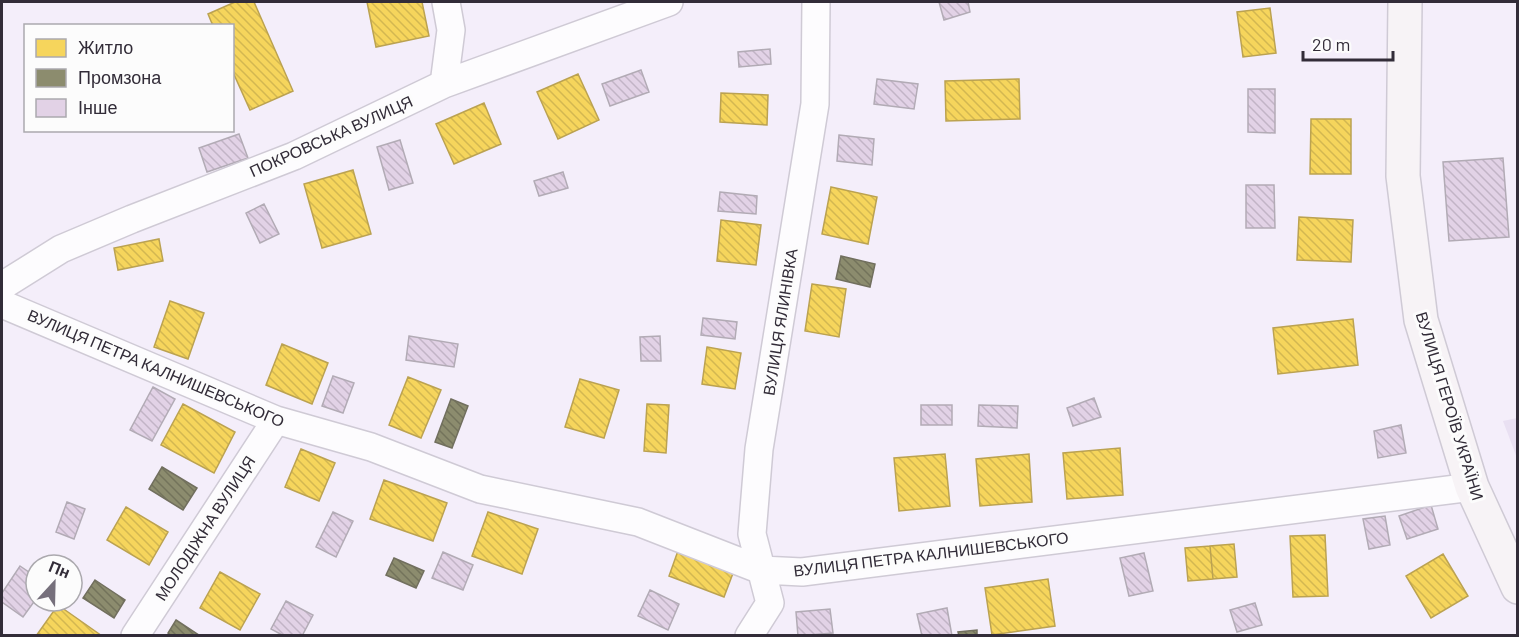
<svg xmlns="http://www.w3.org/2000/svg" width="1519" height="637" font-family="Barlow,sans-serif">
	<defs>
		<pattern id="homes-back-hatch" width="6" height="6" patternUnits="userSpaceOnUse" patternTransform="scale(1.5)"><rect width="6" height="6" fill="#f6d55c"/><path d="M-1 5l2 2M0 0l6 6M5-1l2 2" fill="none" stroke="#d3b751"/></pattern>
		<pattern id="industry-back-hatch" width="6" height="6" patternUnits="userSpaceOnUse" patternTransform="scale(1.5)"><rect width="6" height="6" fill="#8c8c6e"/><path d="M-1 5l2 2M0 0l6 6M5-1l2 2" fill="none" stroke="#73735b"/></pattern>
		<pattern id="building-back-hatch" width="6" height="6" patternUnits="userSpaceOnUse" patternTransform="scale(1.5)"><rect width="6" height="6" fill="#e2d2e6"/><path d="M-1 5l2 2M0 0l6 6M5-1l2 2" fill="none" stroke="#c2b4c6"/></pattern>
	</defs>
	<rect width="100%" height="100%" fill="#f4eefa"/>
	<path fill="#e9e0f2" d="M1517 418H1518L1517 458 1503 421Z"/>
	<path fill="url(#homes-back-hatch)" stroke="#bba251" stroke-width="1.5" d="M235 2H254L293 91 250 110 232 70V26H213L208 14Z
		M367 2H422L429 36 376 47Z
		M1270 8 1276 53 1243 57 1237 12Z
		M578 74 599 120 558 139 537 92Z
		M1019 79 1020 119 946 121 945 81Z
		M721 93 768 95 767 125 720 122Z
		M484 103 501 144 454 164 436 124Z
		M1311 119H1351V174H1310Z
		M353 170 371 234 322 248 304 184Z
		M831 187 877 197 868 244 822 234Z
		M1299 217 1353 220 1351 262 1297 260Z
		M721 220 761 225 756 265 717 261Z
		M159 239 163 261 118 270 114 248Z
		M812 284 846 289 839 337 805 331Z
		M170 301 204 313 188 359 154 347Z
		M1353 319 1358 365 1278 374 1273 328Z
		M282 344 328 363 312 404 266 385Z
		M707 347 741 353 735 389 702 384Z
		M408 377 441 390 421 438 389 425Z
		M580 379 619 390 604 438 565 427Z
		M183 404 235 432 214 473 161 445Z
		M647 404 669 405 666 453 644 451Z
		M1120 448 1123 495 1067 499 1063 453Z
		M301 449 335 463 319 501 285 487Z
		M945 454 950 506 899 511 894 458Z
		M1029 454 1032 502 980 506 976 459Z
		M384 480 447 503 433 541 370 519Z
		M126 507 168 532 149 565 107 540Z
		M488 512 538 529 522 574 472 556Z
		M1325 535 1328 596 1293 597 1290 536Z
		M1234 544 1237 577 1213 579 1210 546Z
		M1210 546 1213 579 1188 581 1185 548Z
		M679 548 735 568 724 597 669 576Z
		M1443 554 1468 596 1431 618 1406 576Z
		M220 572 260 594 240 630 200 608Z
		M1048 579 1055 626 992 635 985 588Z
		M58 605 102 636H36Z"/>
	<path fill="url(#industry-back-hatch)" stroke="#716f5e" stroke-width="1.5" d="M841 256 875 264 870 287 836 279Z
		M451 399 468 406 452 448 435 442Z
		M162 467 197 488 183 510 149 489Z
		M394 558 424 571 416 588 386 575Z
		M95 580 125 600 114 618 83 598Z
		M176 620 199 635 198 636H172L168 633Z
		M977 630V636H959L958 632Z"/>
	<path fill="url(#building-back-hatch)" stroke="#b2abb5" stroke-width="1.5" d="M939 2H968L970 12 944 20Z
		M770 49 771 64 739 67 738 52Z
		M641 70 649 92 610 106 602 84Z
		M877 79 918 84 914 109 874 104Z
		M1248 89H1275V133L1248 132Z
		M239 134 248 158 207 172 199 148Z
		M839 135 874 139 872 165 837 161Z
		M400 140 413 183 389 190 377 147Z
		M1503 158 1509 237 1449 241 1443 162Z
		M563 172 568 188 539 196 534 181Z
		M1246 185H1274L1275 228H1246Z
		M720 192 757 196 756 214 718 211Z
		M264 204 279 234 260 243 246 213Z
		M703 318 737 322 735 339 701 335Z
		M409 336 458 344 454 367 406 360Z
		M660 336 661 361H641L640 337Z
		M333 376 354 383 343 413 322 406Z
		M153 387 175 399 152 441 130 430Z
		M1094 398 1101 417 1073 426 1067 408Z
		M921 405H952V425H921Z
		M979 405 1018 406 1017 428 978 426Z
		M1401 425 1406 453 1378 458 1374 431Z
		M67 502 85 509 74 539 56 532Z
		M1431 505 1438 529 1407 539 1399 516Z
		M333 512 353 521 336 557 316 547Z
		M1385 516 1390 545 1369 549 1363 519Z
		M443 552 473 565 463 590 432 578Z
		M1144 553 1153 591 1129 596 1120 558Z
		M20 566 36 577V599L23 617 2 602V593Z
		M650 590 679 604 668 630 638 616Z
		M286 601 313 615 302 636H284L271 629Z
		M1255 603 1262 625 1237 632 1230 610Z
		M947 608 952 636H922L917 614Z
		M830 609 833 633 798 636 796 612Z"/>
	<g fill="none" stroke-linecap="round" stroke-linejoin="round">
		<g stroke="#cfcad5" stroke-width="30">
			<path id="minor" d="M444 84 451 30 446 2
				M2 286 61 249 132 219 294 156 444 84 669 2
				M2 304 276 420 371 447 480 489 638 522 761 570 802 572 1472 487
				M135 636 276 420
				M749 636 770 603 752 534 759 449 815 104 816 2"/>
		</g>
		<g stroke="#cfcad5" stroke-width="36">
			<path id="secondary" d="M1405 2 1403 176 1421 320 1472 487 1518 587"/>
		</g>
		<use href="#minor" stroke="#fdfcfe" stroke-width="27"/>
		<use href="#secondary" stroke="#f7f3f6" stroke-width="33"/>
	</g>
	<g text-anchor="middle" stroke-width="6" stroke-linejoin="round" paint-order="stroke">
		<g font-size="16" fill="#322c38" stroke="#fcfcfc">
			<text transform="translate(331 136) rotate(-24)" y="6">ПОКРОВСЬКА ВУЛИЦЯ</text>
			<text transform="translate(780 322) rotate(-81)" y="6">ВУЛИЦЯ ЯЛИНІВКА</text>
			<text transform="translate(156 368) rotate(23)" y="6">ВУЛИЦЯ ПЕТРА КАЛНИШЕВСЬКОГО</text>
			<text transform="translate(1450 406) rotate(73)" y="6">ВУЛИЦЯ ГЕРОЇВ УКРАЇНИ</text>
			<text transform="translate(205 528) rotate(-57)" y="6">МОЛОДІЖНА ВУЛИЦЯ</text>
			<text transform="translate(931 554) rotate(-7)" y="6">ВУЛИЦЯ ПЕТРА КАЛНИШЕВСЬКОГО</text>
		</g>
	</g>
	<rect width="1519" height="637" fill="none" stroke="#322c38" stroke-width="6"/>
	<rect x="24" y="24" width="210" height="108" fill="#fcfcfc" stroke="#aba9ae" stroke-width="1.5"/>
	<rect x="36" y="39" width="30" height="18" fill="#f6d55c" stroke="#aba9ae" stroke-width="1.5"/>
	<text x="78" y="54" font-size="18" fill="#322c38">Житло</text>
	<rect x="36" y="69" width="30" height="18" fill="#8c8c6e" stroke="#aba9ae" stroke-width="1.5"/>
	<text x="78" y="84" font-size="18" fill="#322c38">Промзона</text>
	<rect x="36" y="99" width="30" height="18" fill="#e2d2e6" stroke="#aba9ae" stroke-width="1.5"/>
	<text x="78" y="114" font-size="18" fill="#322c38">Інше</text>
	<g transform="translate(54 583) rotate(22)"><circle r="28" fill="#fcfcfc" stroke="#aba9ae" stroke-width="1.5"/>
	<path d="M0-4.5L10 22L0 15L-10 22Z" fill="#76707c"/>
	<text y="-9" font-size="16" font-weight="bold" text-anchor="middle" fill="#322c38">Пн</text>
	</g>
	<path d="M1303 51v9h90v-9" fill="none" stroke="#322c38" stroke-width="3"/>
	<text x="1312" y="51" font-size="18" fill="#322c38" stroke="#fcfcfc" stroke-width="4.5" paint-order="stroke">20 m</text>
</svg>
